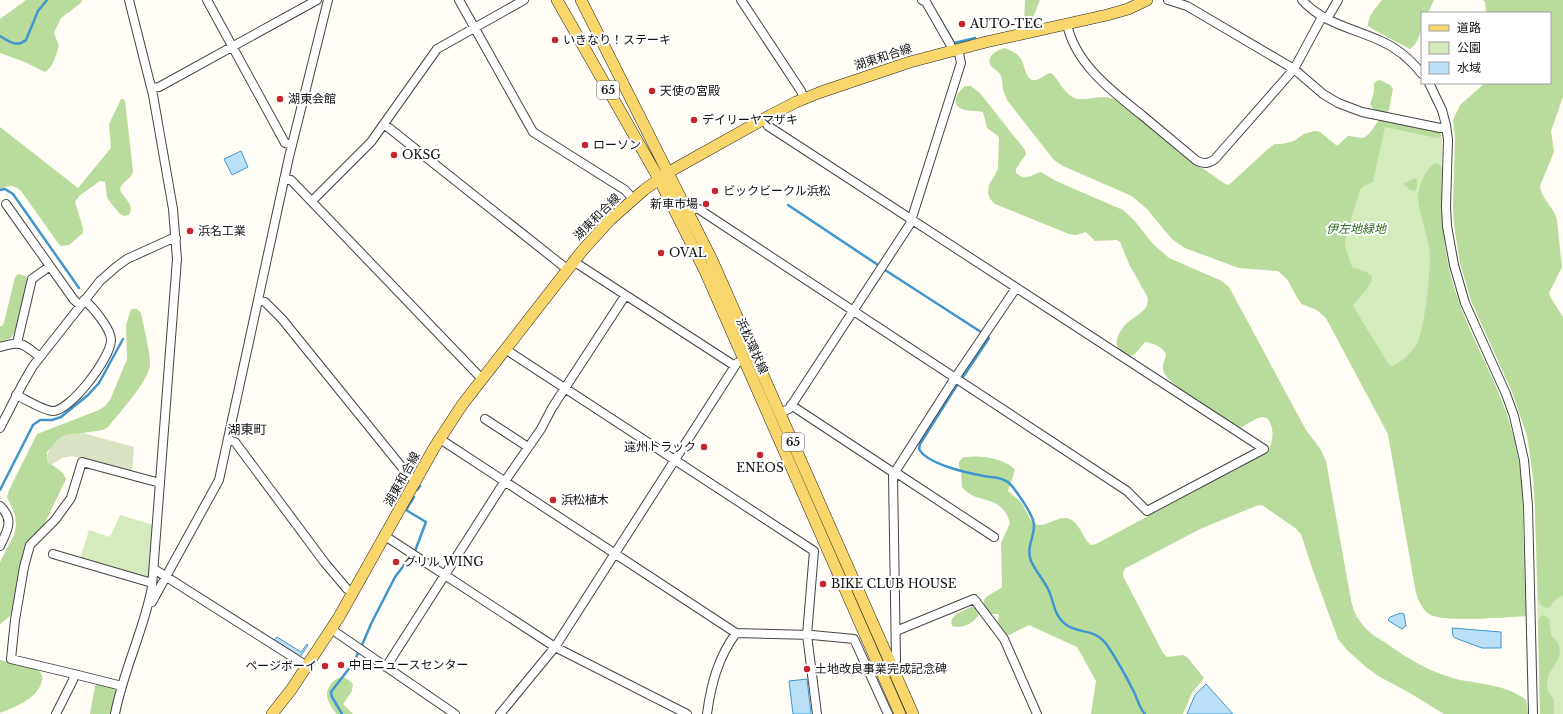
<svg xmlns="http://www.w3.org/2000/svg" width="1563" height="714" font-family="'Libre Baskerville','Noto Sans JP',serif">
	<rect width="100%" height="100%" fill="#fffdf5"/>
	<path fill="#d5ebbd" d="M1005 48C1011 51 1017 53 1021 59 1025 65 1025 83 1037 80 1042 78 1045 74 1051 73 1059 80 1063 91 1072 97 1082 103 1101 94 1115 99L1195 163 1225 184 1229 185 1268 149 1275 144H1283L1294 141 1304 134 1315 131 1320 132 1337 146 1348 136 1363 138 1369 135 1379 120 1435 130 1441 134 1442 140C1442 192 1438 237 1454 287 1470 339 1501 385 1514 439 1522 469 1523 500 1523 532 1524 560 1525 588 1526 616 1506 617 1443 623 1429 614 1422 609 1419 601 1416 593L1388 434 1326 318 1317 310 1302 304 1298 299 1287 279 1278 271 1239 268 1185 248 1172 239 1147 209 1132 196 1063 166 1054 160 1007 100C1006 96 1003 92 1003 88 1002 84 1003 80 1001 76 999 71 995 70 992 67 984 57 997 50 1005 48Z
		M1563 455V714H1540L1535 506 1531 459Z
		M120 515 153 525 148 580 80 559 89 530 110 537Z"/>
	<path fill="#b9dc9c" d="M26 0H82L81 3 61 18 54 33 59 46C56 54 53 68 45 72L25 62 0 53V19Z
		M1025 0H1040L1031 23 1027 26 1024 22Z
		M1382 0H1434L1428 13H1422C1422 25 1421 42 1410 49 1406 47 1372 29 1368 26 1368 15 1376 8 1382 0Z
		M1483 0H1563V97L1551 131 1554 152 1540 186C1541 199 1554 207 1557 220L1562 267 1549 293 1551 298 1563 317V595L1555 600 1550 607C1544 609 1540 606 1538 600L1534 483 1527 436 1512 392 1471 301 1460 263 1454 225 1453 205 1455 139 1453 120 1460 105 1485 83H1550V13H1486L1485 2Z
		M1005 48C1011 51 1017 53 1021 59 1025 65 1025 83 1037 80 1042 78 1045 74 1051 73 1059 80 1064 94 1074 98 1089 103 1100 91 1120 102L1195 163 1225 184 1229 185 1268 149 1275 144H1283L1294 141 1304 134 1315 131 1320 132 1337 146 1348 136C1353 136 1357 139 1361 138 1372 137 1373 122 1383 119L1435 130 1441 134 1439 138H1437L1385 127 1373 182 1364 186 1360 190 1345 239V246L1352 267 1366 272 1372 276C1371 290 1359 295 1353 306L1389 365 1393 366C1403 360 1411 354 1417 343 1425 329 1432 263 1429 247 1427 233 1418 209 1418 196 1419 186 1426 166 1437 163L1440 165 1442 168C1440 215 1443 260 1460 305 1476 350 1503 391 1514 439 1522 469 1523 500 1523 532 1524 560 1525 588 1526 616 1506 617 1443 623 1429 614 1422 609 1419 601 1416 593L1388 434 1326 318 1317 310 1302 304 1298 299 1287 279 1278 271 1239 268 1185 248 1172 239 1147 209 1132 196 1063 166 1054 160 1007 100C1006 96 1003 92 1003 88 1002 84 1003 80 1001 76 999 71 995 70 992 67 984 57 997 50 1005 48Z
		M1380 80 1390 85 1393 88 1389 110 1386 113 1374 110 1370 104 1374 92V84L1376 81Z
		M965 86H971L980 93 1025 150 1026 154 1016 169V173C1027 182 1029 175 1041 172L1056 181 1123 210 1134 220 1153 244 1169 258 1222 281 1229 287 1306 430 1321 450 1326 461 1351 600C1353 609 1356 617 1362 624 1368 632 1377 638 1386 643 1408 659 1430 672 1456 679 1479 684 1508 685 1526 700L1528 714H1444L1408 692 1380 677 1367 668 1347 650 1338 639 1312 568 1301 534 1295 528 1262 505 1256 506 1200 529 1126 568 1123 572V576L1163 653 1167 657 1183 655 1188 658 1204 678 1192 693 1183 714H1091L1096 681 1077 647 1029 625 1007 636 997 624 999 616 998 614H990C974 596 992 596 1002 587L1001 543 1010 523C1001 492 977 506 962 487L961 471 959 467V462L962 458C976 454 1006 458 1015 470L1008 491 1021 502 1032 522C1041 531 1055 517 1066 518 1079 519 1082 538 1091 545L1096 544 1266 453C1274 444 1275 427 1267 418L1262 417 1256 419 1240 428 1234 426C1220 417 1164 384 1163 369 1162 364 1166 359 1166 354 1162 346 1153 343 1145 342L1135 354 1130 356C1111 351 1115 337 1125 325 1131 318 1143 314 1147 305 1148 302 1148 299 1147 296L1130 266 1120 242 1117 240 1095 241 1086 232 1076 235 1069 234 995 204 990 199 988 192 989 185 998 169 999 138 998 136 987 128 983 112C974 110 953 113 956 98 957 93 961 90 965 86Z
		M121 99H123L125 101 133 171C132 180 121 181 120 190 124 199 135 204 129 215L124 216 120 214 110 202 107 197 105 182 100 181 79 196 75 202 83 228V233L69 245 61 246 58 243 21 191C14 185 8 184 0 190V127L78 188 111 148 109 124Z
		M1415 178 1417 180V187L1415 191 1410 190 1403 184Z
		M18 274 26 276 27 280 15 331 11 338 0 342V326H2L4 323 15 277Z
		M131 309H137L141 313C143 325 151 354 150 365 148 382 120 412 108 427L103 430 63 436 47 452V461L63 473 66 479 45 523 26 547 20 567 14 608 10 616 0 624V562L14 535 16 525 15 515 7 497 9 490 37 434 99 410 105 406 110 400 127 359 126 325Z
		M973 607 978 609 979 614C976 622 961 630 952 626 948 615 965 609 973 607Z
		M1544 615 1549 619 1551 635 1558 643 1560 651 1558 660 1549 674 1547 681 1548 691 1554 700V714H1540L1538 621 1541 616Z
		M0 660 35 669C42 672 44 677 41 684 34 701 16 706 0 713Z
		M342 677 346 678 353 684 352 691 343 704 353 714H336C330 704 322 695 331 684 334 680 337 678 342 677Z
		M99 683 116 688 110 714H90L95 686Z"/>
	<path fill="#d9e3c4" d="M83 433 134 447 132 473 72 456 62 458 51 465 47 461C46 452 55 440 64 436 69 433 77 434 83 433Z"/>
	<path fill="#b9e0f7" stroke="#3f96cf" d="M241 151 248 167 232 175 224 159Z
		M1401 613 1404 614 1406 626 1402 629 1389 621 1388 620 1390 617Z
		M1452 628 1501 632V648H1482L1455 638 1453 636Z
		M277 637 301 652 307 644 308 645 300 657 274 640Z
		M807 679 811 714H793L789 681Z
		M1206 684 1233 714H1187L1195 695Z"/>
	<g fill="none" stroke-linecap="round" stroke-linejoin="round">
		<path stroke="#3f96cf" stroke-width="2.5" d="M940 19 954 43 975 38
			M0 36C9 41 16 48 26 40L38 11 47 0
			M0 190 5 189 13 194 79 288
			M788 205 878 265
			M885 270 981 332
			M963 377 989 338 988 337
			M957 385 920 444 919 449C927 464 967 473 984 476 994 478 1005 477 1012 486 1018 494 1034 516 1034 525 1034 538 1026 548 1031 561 1035 570 1042 578 1047 587 1054 599 1053 615 1065 624 1079 635 1094 627 1107 645 1117 660 1126 676 1134 692 1138 700 1139 708 1145 714
			M0 490 33 425 40 420H52L61 417 88 395 99 383 123 339
			M417 490 420 486
			M414 497 406 510 426 522 415 551
			M362 645 371 624 395 577 411 556
			M342 714 332 697 331 692 354 662 358 653"/>
		<g stroke="#444" stroke-width="10">
			<path id="minor" d="M207 0 285 143 292 145
				M459 0 533 132 625 190 633 199
				M741 0 801 91 804 98
				M922 0 926 2 950 44 952 50
				M1168 0 1187 6 1199 13 1294 69 1323 94 1338 103 1362 112 1440 128 1446 127
				M1302 0C1324 24 1353 28 1381 41 1397 48 1411 60 1422 74
				M1327 19 1338 0
				M1067 24C1075 64 1113 92 1143 116 1161 131 1179 146 1197 161 1204 164 1208 164 1215 159L1294 69 1322 17
				M1429 83 1442 110 1446 125 1448 140 1446 206 1447 226 1454 265 1465 303 1506 394 1514 416 1524 460 1528 506 1533 714
				M152 88 159 87 317 0
				M384 124 567 269
				M284 179 291 180 482 379
				M312 201 371 142 437 49 524 0
				M6 204 74 300 80 305
				M689 212 697 208 1127 491 1147 511 1264 449 768 126 764 119
				M573 261 735 366
				M258 300 265 302 282 319 409 476 417 480
				M17 343 32 279 50 266
				M0 347C22 340 23 344 40 357
				M505 349 814 551 807 635 817 714
				M16 395C25 399 44 411 53 411 70 411 111 358 111 340 111 329 93 307 84 300
				M791 405 894 473
				M780 413 789 409 910 224 961 63 958 49
				M485 419 528 447
				M0 428 22 385 33 366 100 281 116 267 127 259 171 239 176 238
				M440 439 736 633 812 635 854 639 888 714
				M228 440 235 442 325 563 347 589 354 592
				M895 472 994 537
				M0 506C15 520 7 531 0 546
				M385 536 555 647 687 714
				M53 554 152 583
				M154 569 307 666
				M152 602 219 480 289 157 328 0
				M331 629 455 714
				M896 631 974 599 1004 639 1037 714
				M887 665 896 661 893 475 955 378 1016 288
				M386 667 503 484 541 429 552 408 625 296
				M74 674 11 659 15 620 24 567 30 545 55 520 71 498 82 462 160 483
				M56 714 73 680 74 674 122 686
				M115 714C123 671 144 630 152 587L177 259 173 209 153 95 129 0
				M500 714 555 647 735 366 737 363 744 360
				M707 714C711 684 718 658 736 633"/>
		</g>
		<g stroke="#222" stroke-width="12">
			<path id="major" d="M557 0 659 179 705 271 900 714
				M581 0 712 260 913 714
				M272 714 291 690 339 617 434 448 462 405 582 251 610 220 644 190 669 172 771 115 796 102 821 92 910 62 986 42 1107 15 1128 9 1147 0"/>
		</g>
		<use href="#minor" stroke="#fff" stroke-width="8"/>
		<use href="#major" stroke="#f9d66b" stroke-width="11"/>
	</g>
	<g fill="#c4262e" stroke="#fff" stroke-width="1.5">
		<circle cx="962" cy="24" r="4"/>
		<circle cx="555" cy="40" r="4"/>
		<circle cx="652" cy="91" r="4"/>
		<circle cx="280" cy="99" r="4"/>
		<circle cx="694" cy="120" r="4"/>
		<circle cx="585" cy="145" r="4"/>
		<circle cx="394" cy="155" r="4"/>
		<circle cx="715" cy="191" r="4"/>
		<circle cx="706" cy="204" r="4"/>
		<circle cx="190" cy="231" r="4"/>
		<circle cx="661" cy="253" r="4"/>
		<circle cx="704" cy="447" r="4"/>
		<circle cx="760" cy="455" r="4"/>
		<circle cx="553" cy="500" r="4"/>
		<circle cx="396" cy="562" r="4"/>
		<circle cx="823" cy="584" r="4"/>
		<circle cx="341" cy="665" r="4"/>
		<circle cx="325" cy="666" r="4"/>
		<circle cx="807" cy="669" r="4"/>
	</g>
	<g text-anchor="middle" stroke-width="4" stroke-linejoin="round" paint-order="stroke">
		<g fill="#fff" stroke="#585858" stroke-width="1">
			<rect x="597" y="81" width="22" height="18" rx="3"/>
			<rect x="782" y="433" width="22" height="18" rx="3"/>
		</g>
		<g font-size="11" font-weight="bold" fill="#111">
			<text x="608" y="94">65</text>
			<text x="793" y="446">65</text>
		</g>
		<g font-size="12" fill="#111" stroke="#fff" text-anchor="start">
			<text x="970" y="28">AUTO-TEC</text>
			<text x="563" y="44">いきなり！ステーキ</text>
			<text x="660" y="95">天使の宮殿</text>
			<text x="288" y="103">湖東会館</text>
			<text x="702" y="124">デイリーヤマザキ</text>
			<text x="593" y="149">ローソン</text>
			<text x="402" y="159">OKSG</text>
			<text x="723" y="195">ビックビークル浜松</text>
			<text x="698" y="208" text-anchor="end">新車市場</text>
			<text x="198" y="235">浜名工業</text>
			<text x="669" y="257">OVAL</text>
			<text x="696" y="451" text-anchor="end">遠州トラック</text>
			<text x="760" y="472" text-anchor="middle">ENEOS</text>
			<text x="561" y="504">浜松植木</text>
			<text x="404" y="566">グリル WING</text>
			<text x="831" y="588">BIKE CLUB HOUSE</text>
			<text x="349" y="669">中日ニュースセンター</text>
			<text x="317" y="670" text-anchor="end">ページボーイ</text>
			<text x="815" y="673">土地改良事業完成記念碑</text>
		</g>
		<g font-size="12" fill="#111" stroke="#fff">
			<text transform="translate(883 57) rotate(-18)" y="4">湖東和合線</text>
			<text transform="translate(597 217) rotate(-45)" y="4">湖東和合線</text>
			<text transform="translate(752 346) rotate(66)" y="4">浜松環状線</text>
			<text transform="translate(402 479) rotate(-61)" y="4">湖東和合線</text>
		</g>
		<g font-size="12" font-style="italic" fill="#2f6b1f" stroke="#fff">
			<text x="1356" y="233">伊左地緑地</text>
		</g>
		<g font-size="13" fill="#111" stroke="#fff">
			<text x="247" y="434">湖東町</text>
		</g>
	</g>
	<rect x="1421" y="12" width="130" height="72" fill="#ffffff" stroke="#a0a0a0"/>
	<rect x="1429" y="25" width="20" height="6" fill="#f9d66b" stroke="#a0a0a0"/>
	<text x="1457" y="32" font-size="12" fill="#111111">道路</text>
	<rect x="1429" y="42" width="20" height="12" fill="#d5ebbd" stroke="#a0a0a0"/>
	<text x="1457" y="52" font-size="12" fill="#111111">公園</text>
	<rect x="1429" y="62" width="20" height="12" fill="#b9e0f7" stroke="#a0a0a0"/>
	<text x="1457" y="72" font-size="12" fill="#111111">水域</text>
</svg>
